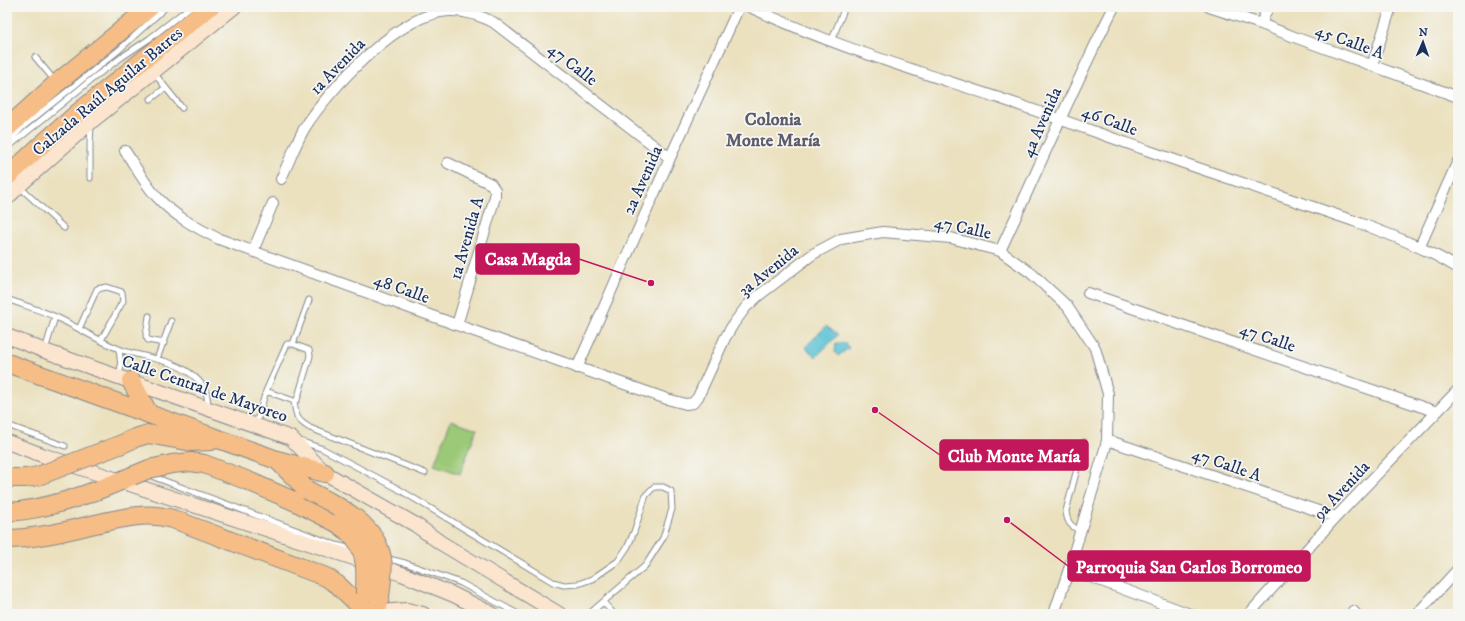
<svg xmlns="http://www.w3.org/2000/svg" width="1465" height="621" font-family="'IM FELL DW Pica',serif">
	<rect width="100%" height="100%" fill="#f6f6f2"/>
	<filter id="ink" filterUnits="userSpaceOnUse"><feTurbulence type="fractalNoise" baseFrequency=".025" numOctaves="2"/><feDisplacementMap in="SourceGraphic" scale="8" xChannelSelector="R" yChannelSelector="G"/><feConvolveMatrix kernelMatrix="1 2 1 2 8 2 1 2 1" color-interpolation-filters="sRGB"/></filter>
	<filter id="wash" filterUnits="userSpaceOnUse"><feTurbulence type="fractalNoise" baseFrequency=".012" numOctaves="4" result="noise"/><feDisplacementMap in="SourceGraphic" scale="16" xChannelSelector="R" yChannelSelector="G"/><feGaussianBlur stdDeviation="0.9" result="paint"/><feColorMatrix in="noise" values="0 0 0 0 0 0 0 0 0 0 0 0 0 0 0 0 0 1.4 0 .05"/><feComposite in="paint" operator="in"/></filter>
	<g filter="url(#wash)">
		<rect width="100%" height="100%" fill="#ebe1bf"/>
		<path fill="#9bc977" stroke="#5b7c6a" d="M451 420 477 429 460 474 434 465Z"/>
		<path fill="#57c1d3" stroke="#397898" d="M826 326 838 335 816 357 805 347Z
			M836 343H845L849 348 838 356 835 352Z"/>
	</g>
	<g filter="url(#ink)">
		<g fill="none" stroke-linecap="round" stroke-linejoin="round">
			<g stroke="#83888e" stroke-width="7">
				<path id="lane" d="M831 42 845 7
					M35 57 55 81
					M154 73 182 108
					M151 99 165 88
					M7 143 24 126 119 50 166 7
					M7 148 96 76 122 57 149 39 190 7
					M90 178V144L91 126
					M20 186 24 191 64 228
					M7 299C23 305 40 310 56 317 77 327 97 340 119 349 145 359 177 358 198 380 206 388 209 396 207 407
					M149 316 146 336 148 340 164 343
					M79 329 97 289 107 287 122 292 123 301 101 340
					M293 344 309 300
					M45 350 55 317
					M157 359 171 321
					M119 376 121 366 119 349
					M294 401C296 416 296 420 310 428L425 473
					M256 424 266 391 287 344H293L309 350 310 356 297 400 294 401 266 391
					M7 425 65 446
					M300 441 323 449 395 487 553 582 564 585 578 584 592 579 618 561 628 546 634 532 646 495 654 487H663L671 491 672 509 663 538 645 566 589 614
					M154 477 336 545 356 550
					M1080 531C1071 526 1067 523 1066 511L1084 442
					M385 558 405 563 461 583 518 614
					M603 602 614 614"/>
			</g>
			<g stroke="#83888e" stroke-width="12">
				<path id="street" d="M750 7C830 45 915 70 999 98 1075 124 1149 152 1225 177 1268 192 1311 206 1354 221 1391 235 1424 247 1458 268
					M1209 7 1261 24 1297 38 1458 97
					M1261 24 1268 7
					M1372 66 1391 7
					M125 151C134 164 146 186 157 197 174 216 197 228 219 239L457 325 667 399 686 404 693 403 698 397 725 338 734 323 746 307 758 296 813 254 841 239 883 232 951 238 1000 251 1031 273 1067 306 1095 348 1108 394 1107 440 1105 449 1069 569 1054 614
					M448 163 491 184 495 190V197L457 325
					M281 179C289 162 295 145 304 129 329 89 399 13 449 11 465 10 479 15 493 22L670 158
					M1420 246 1458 161
					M253 251 273 203
					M1000 251C1038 170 1073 87 1114 7
					M1088 293 1437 412
					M577 368 670 158 739 7
					M1107 440 1336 517
					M1069 569 1190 614
					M1353 611 1356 614
					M1249 614 1336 517 1458 390
					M1417 614 1458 569"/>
			</g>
			<g stroke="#83888e" stroke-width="16">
				<path id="secondary" d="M7 198 20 185 92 121 234 7
					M7 336 45 351 291 438 325 473 416 525 441 543 559 614
					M7 442 45 456 402 574 454 595 492 614
					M377 612 407 610 423 614"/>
			</g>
			<g stroke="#83888e" stroke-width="20">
				<path id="highway" d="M7 128 57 83 150 7
					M7 177 39 147 79 112 209 7
					M7 363 277 460 325 473
					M131 381 149 414
					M122 444 135 438 148 434 192 442 211 441
					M278 461 307 490
					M172 464 191 462 204 464 246 480 296 502 337 523
					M7 478H26L38 476
					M7 512C46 510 96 492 132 476
					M7 539C39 539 72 529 104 522 129 517 147 512 173 519L326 577 338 585 363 609 368 611 377 612 380 597"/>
			</g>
			<use href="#lane" stroke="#fff" stroke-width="5"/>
			<use href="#street" stroke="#fff" stroke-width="10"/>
			<use href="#secondary" stroke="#fbe5cf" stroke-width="14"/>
			<use href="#highway" stroke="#f6be86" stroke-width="18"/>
			<g stroke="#83888e" stroke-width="20" stroke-linecap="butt">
				<path id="highway-bridge" d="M38 476 122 444
					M132 476 149 469 172 464
					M307 490C336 505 375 522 382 558 384 570 381 585 380 597
					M337 523C367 544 366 560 365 594"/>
			</g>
			<use href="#highway-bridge" stroke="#f6be86" stroke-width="18"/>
		</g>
	</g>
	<g text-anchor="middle" stroke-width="3.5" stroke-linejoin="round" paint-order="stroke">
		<g font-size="17" fill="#1b2f5e" stroke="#f6f6f2">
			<text transform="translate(1350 41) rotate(20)" y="6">45 Calle A</text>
			<text transform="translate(573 64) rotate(38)" y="6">47 Calle</text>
			<text transform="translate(337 66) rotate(-46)" y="6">1a Avenida</text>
			<text transform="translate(107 91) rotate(-40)" y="6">Calzada Raúl Aguilar Batres</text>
			<text transform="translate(1110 120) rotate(20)" y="6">46 Calle</text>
			<text transform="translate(1041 122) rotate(-66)" y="6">4a Avenida</text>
			<text transform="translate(642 180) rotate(-66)" y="6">2a Avenida</text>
			<text transform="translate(963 227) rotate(12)" y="6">47 Calle</text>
			<text transform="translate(466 238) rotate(-74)" y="6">1a Avenida A</text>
			<text transform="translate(768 270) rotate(-39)" y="6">3a Avenida</text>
			<text transform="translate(402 288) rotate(20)" y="6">48 Calle</text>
			<text transform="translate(1268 337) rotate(19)" y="6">47 Calle</text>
			<text transform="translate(205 388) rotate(19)" y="6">Calle Central de Mayoreo</text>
			<text transform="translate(1227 464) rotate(19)" y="6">47 Calle A</text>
			<text transform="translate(1341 490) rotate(-47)" y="6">9a Avenida</text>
		</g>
		<g font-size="18" font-weight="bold" fill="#5e5c6b" stroke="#f6f6f2">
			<text x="773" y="125">Colonia<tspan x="773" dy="21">Monte María</tspan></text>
		</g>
	</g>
	<path fill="none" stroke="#c2185b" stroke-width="1.5" d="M651 283L579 259M875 410L940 455M1007 520L1068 566"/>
	<g fill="#c2185b" stroke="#f6f6f2" stroke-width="1.5">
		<circle cx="651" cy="283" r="4"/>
		<circle cx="875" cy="410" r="4"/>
		<circle cx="1007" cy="520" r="4"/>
	</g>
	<g fill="#c2185b" stroke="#c2185b" stroke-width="1.5">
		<rect x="476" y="244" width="103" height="30" rx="4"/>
		<rect x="940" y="440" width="148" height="30" rx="4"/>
		<rect x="1068" y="551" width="242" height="30" rx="4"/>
	</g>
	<g font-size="18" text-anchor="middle" font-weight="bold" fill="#fff">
		<text x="528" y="265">Casa Magda</text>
		<text x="1014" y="462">Club Monte María</text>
		<text x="1189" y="573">Parroquia San Carlos Borromeo</text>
	</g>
	<rect width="1465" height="621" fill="none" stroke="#f6f6f2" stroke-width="24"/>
	<g transform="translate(1423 42) rotate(2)" stroke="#f6f6f2" stroke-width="3" paint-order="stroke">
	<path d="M0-3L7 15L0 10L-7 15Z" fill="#1b2f5e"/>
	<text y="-6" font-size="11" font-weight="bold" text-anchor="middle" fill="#1b2f5e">N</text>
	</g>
</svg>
